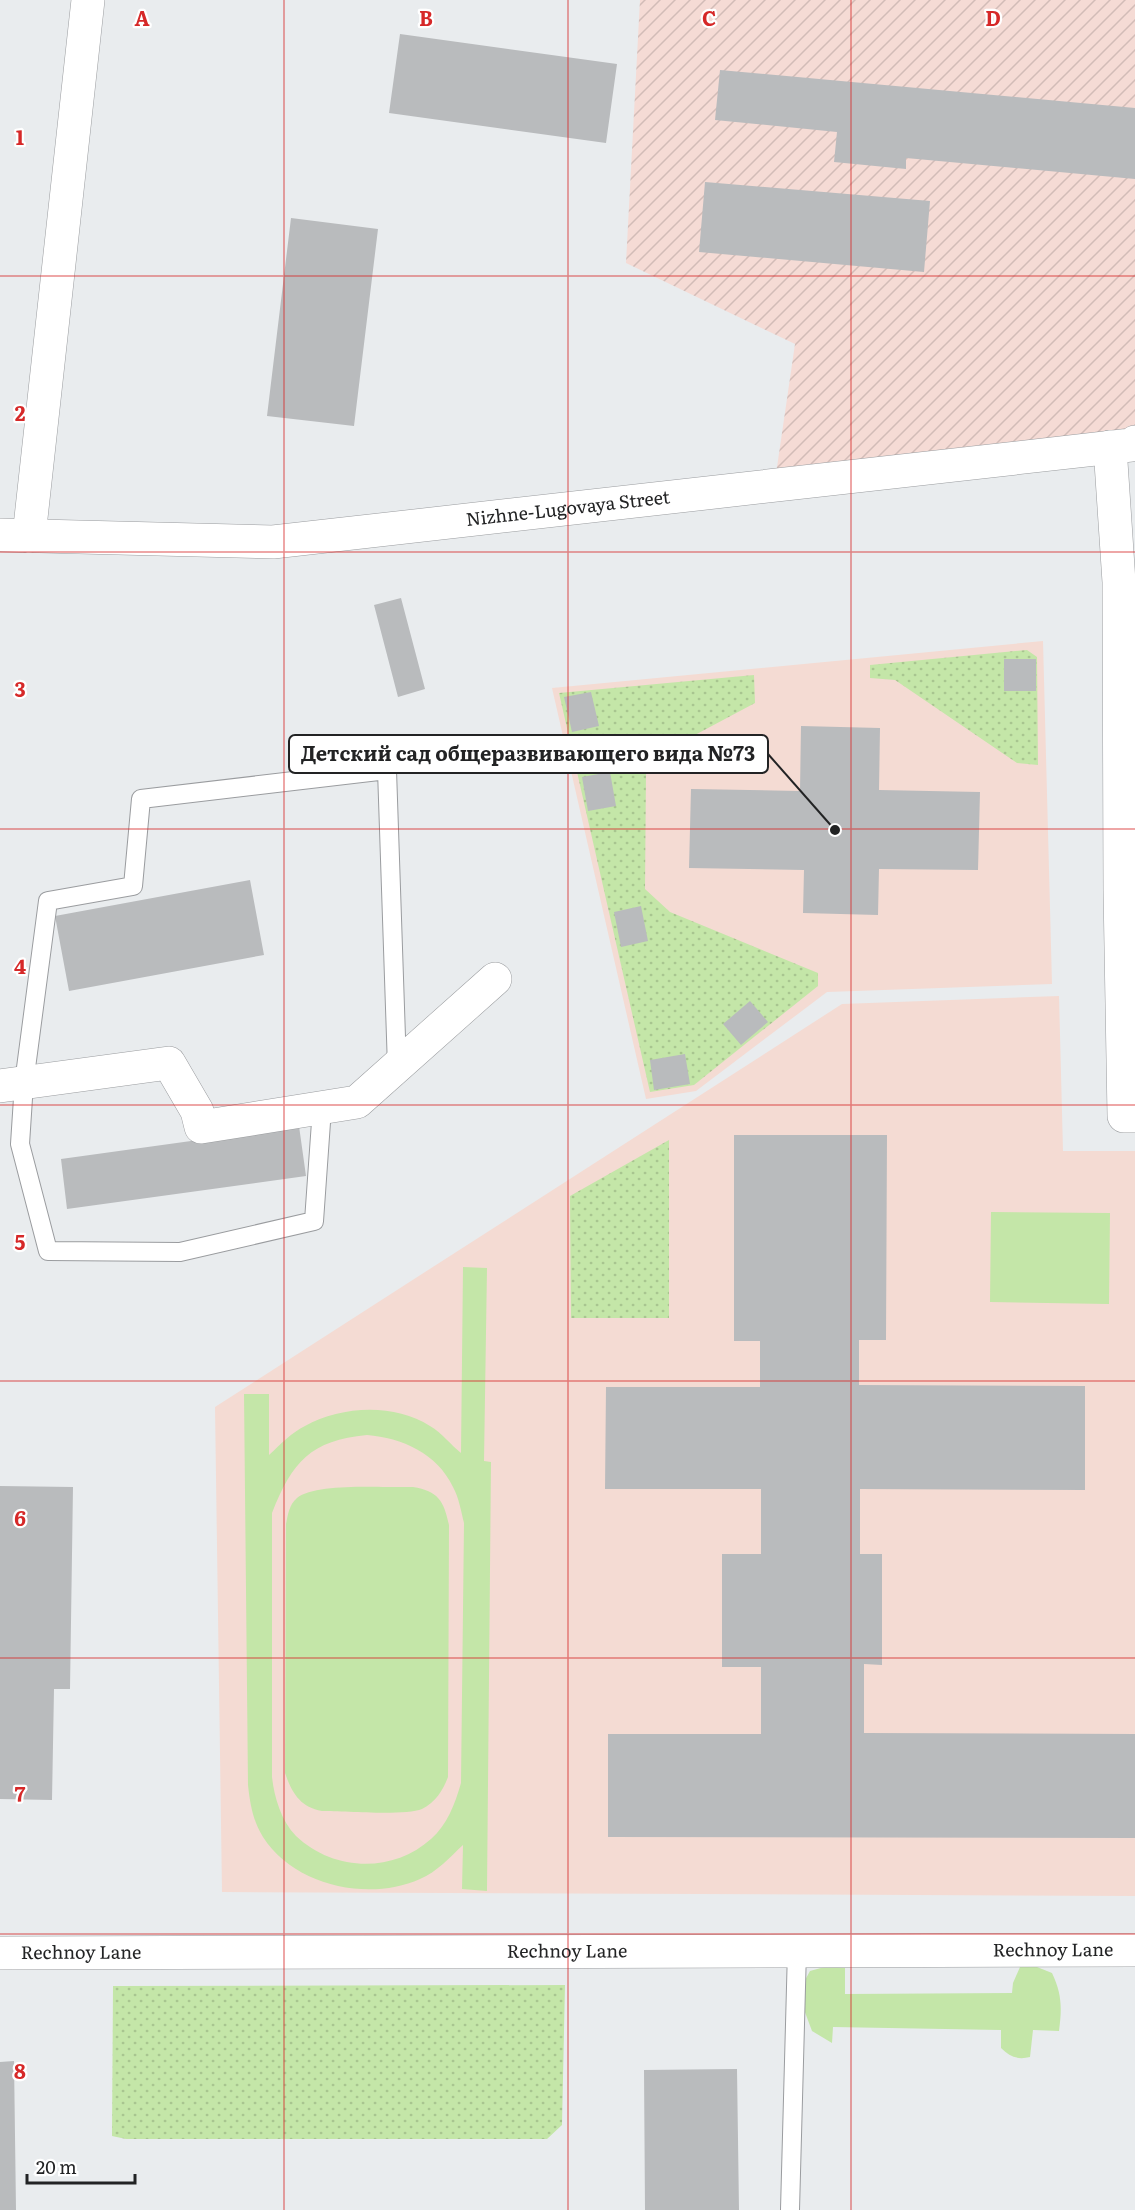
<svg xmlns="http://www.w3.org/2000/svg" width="1135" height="2210" font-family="Literata,serif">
	<defs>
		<pattern id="industrial-furrows" width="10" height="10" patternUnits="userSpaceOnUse" patternTransform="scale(1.5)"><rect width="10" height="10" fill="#f5dbd5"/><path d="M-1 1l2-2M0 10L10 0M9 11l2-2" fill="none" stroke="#d2bcb7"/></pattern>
		<pattern id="park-dots" width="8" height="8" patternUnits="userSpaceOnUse" patternTransform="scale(1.5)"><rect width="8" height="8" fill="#c4e6a8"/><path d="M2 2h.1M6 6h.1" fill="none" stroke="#a8c590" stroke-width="1.8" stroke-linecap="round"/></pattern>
	</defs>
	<rect width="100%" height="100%" fill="#e9ecee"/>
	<path fill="url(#industrial-furrows)" d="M640 0H1135V457L776 474 795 344 626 263Z"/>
	<path fill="#f4dbd3" d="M1043 641 1052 984 827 992 696 1091 646 1099 552 688Z
		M1059 996 1063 1151H1135V1896L222 1892 215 1407 842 1004Z"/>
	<path fill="#c4e6a8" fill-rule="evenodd" d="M991 1212 1110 1213 1109 1304 990 1302Z
		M463 1267 487 1268 484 1461 491 1462 487 1891 462 1889 463 1845C450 1857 437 1872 420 1879 369 1902 294 1886 263 1837 253 1821 250 1804 248 1785L244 1394H269V1455C281 1444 291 1433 305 1426 341 1406 394 1403 430 1426 442 1433 451 1445 461 1453ZM367 1435C402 1438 437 1453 453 1487 459 1498 461 1511 464 1523L461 1783C455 1804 447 1825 431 1839 392 1874 333 1871 296 1836 281 1821 274 1796 272 1777V1513C292 1462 311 1440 367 1435Z
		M413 1487C438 1491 444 1501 449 1525L448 1777C443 1790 436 1802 422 1809 405 1816 344 1811 322 1811 300 1807 292 1793 285 1773L286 1524C288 1514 289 1505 297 1498 316 1482 387 1488 413 1487Z
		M828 1966 845 1968V1994L1012 1993 1013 1983 1020 1967H1037L1052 1973C1062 1994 1062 2008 1059 2031L1033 2030 1030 2057C1018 2060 1010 2057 1001 2048V2030L833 2027 832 2043 812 2031 800 1999 804 1982 810 1971Z"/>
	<path fill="url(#park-dots)" d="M1027 650 1037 657 1038 765 1017 763 895 680 870 678V665Z
		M754 675 755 703 663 752 646 773 645 889 670 912 818 973V986L694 1085 650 1092 559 693Z
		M669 1140V1318H571L570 1196Z
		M565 1985 562 2125 547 2139H126L112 2136 113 1986Z"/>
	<path fill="#b9bbbd" d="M400 34 617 64 606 143 389 113Z
		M720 70 1135 108V179L906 158V169L834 162 837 132 715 120Z
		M705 182 930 201 924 272 699 252Z
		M291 218 378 229 354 426 267 416Z
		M401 598 425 689 398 697 374 605Z
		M1004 659H1036V691H1004Z
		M591 692 599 726 572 732 564 697Z
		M801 726 880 728 879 790 980 792 978 870 879 869 878 915 803 913 804 870 689 868 691 789 800 791Z
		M610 772 616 806 588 811 582 777Z
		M250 880 264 955 69 991 55 916Z
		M641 906 648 941 621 947 614 912Z
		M750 1001 768 1022 741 1045 723 1024Z
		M685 1054 690 1084 654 1090 650 1060Z
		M299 1126 306 1176 67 1209 61 1159Z
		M734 1135H887L886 1340H859V1385L1085 1386V1490L860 1489V1554H882V1665L864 1664V1733L1135 1734V1838L608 1837V1734H761V1667H722V1554H761V1489H605L606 1387H760V1341H734Z
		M0 1486 73 1487 70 1689H54L52 1800 0 1799Z
		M14 2061 16 2210H0V2062Z
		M737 2069 739 2210H645L644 2070Z"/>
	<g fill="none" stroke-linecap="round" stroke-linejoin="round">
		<g stroke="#9a9c9f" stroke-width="20">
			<path id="lane" d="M322 1108 314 1221 180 1252 48 1251 20 1144 24 1083 48 901 133 886 141 799 387 770 397 1067
				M790 2210 797 1950"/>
		</g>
		<g stroke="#9a9c9f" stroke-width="34">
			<g id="street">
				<path d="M1110 447 1119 582 1120 891 1124 1116H1135"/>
				<path id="s1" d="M0 535 273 542 1131 445 1135 442"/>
				<path d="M29 536 88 0"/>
				<path d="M0 1086 169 1063 197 1111 201 1127 357 1102 495 979"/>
				<path id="s2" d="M0 1953 1135 1950"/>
			</g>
		</g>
		<use href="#lane" stroke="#fff" stroke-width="18"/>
		<use href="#street" stroke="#fff" stroke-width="33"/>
	</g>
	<path fill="none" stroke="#d62828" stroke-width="1.5" stroke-opacity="0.55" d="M284 0V2210M568 0V2210M851 0V2210M0 276H1135M0 552H1135M0 829H1135M0 1105H1135M0 1381H1135M0 1658H1135M0 1934H1135"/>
	<g text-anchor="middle" stroke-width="4.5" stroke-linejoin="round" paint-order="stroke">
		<g font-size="18" fill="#222324" stroke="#fff">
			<text dy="6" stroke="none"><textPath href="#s1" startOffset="570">Nizhne-Lugovaya Street</textPath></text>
			<text dy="6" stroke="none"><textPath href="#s2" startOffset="1053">Rechnoy Lane</textPath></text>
			<text dy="6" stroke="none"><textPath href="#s2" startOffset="567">Rechnoy Lane</textPath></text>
			<text dy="6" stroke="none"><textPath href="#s2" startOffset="81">Rechnoy Lane</textPath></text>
		</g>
	</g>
	<g font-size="20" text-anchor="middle" font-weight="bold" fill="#d62828" stroke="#fff" stroke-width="4.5" stroke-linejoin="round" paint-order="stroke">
		<text x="142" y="26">A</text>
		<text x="426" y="26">B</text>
		<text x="709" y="26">C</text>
		<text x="993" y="26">D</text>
		<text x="20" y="145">1</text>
		<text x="20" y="421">2</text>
		<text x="20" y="697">3</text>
		<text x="20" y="974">4</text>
		<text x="20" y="1250">5</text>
		<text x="20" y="1526">6</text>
		<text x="20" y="1802">7</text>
		<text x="20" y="2079">8</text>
	</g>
	<path fill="none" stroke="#222324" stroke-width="2" d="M835 830L768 754"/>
	<circle fill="#222324" stroke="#fff" stroke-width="2" cx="835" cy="830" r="6"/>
	<rect fill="#fff" stroke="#222324" stroke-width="2" x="289" y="735" width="479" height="38" rx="6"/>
	<g font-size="20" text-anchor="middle" font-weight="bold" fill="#222324">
		<text x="528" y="761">Детский сад общеразвивающего вида №73</text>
	</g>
	<path d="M27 2174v9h108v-9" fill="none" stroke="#222324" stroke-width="3"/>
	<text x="36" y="2174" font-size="18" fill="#222324" stroke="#ffffff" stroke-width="4.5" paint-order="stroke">20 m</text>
</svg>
